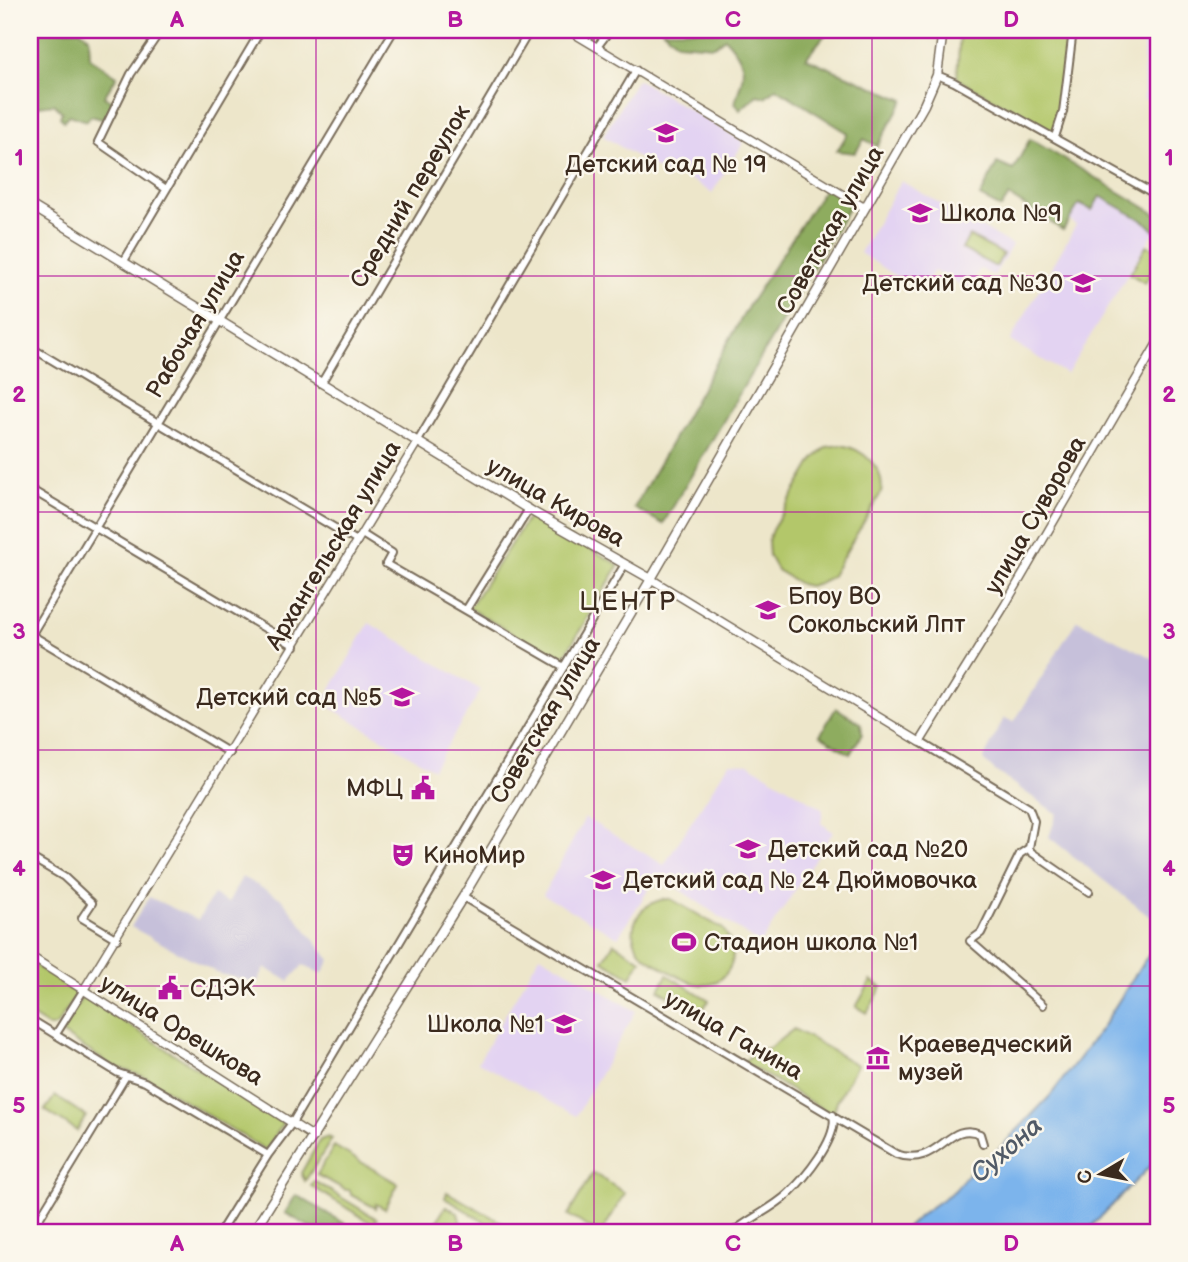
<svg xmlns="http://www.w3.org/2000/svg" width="1188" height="1262" font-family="'Balsamiq Sans',sans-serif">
	<rect width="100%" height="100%" fill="#fbf7ec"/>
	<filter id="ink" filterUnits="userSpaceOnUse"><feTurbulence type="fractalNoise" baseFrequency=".0143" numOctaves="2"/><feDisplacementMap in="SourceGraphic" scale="14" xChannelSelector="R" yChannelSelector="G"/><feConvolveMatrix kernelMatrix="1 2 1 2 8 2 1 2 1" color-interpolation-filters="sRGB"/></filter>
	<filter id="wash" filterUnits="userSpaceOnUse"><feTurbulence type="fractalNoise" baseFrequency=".00686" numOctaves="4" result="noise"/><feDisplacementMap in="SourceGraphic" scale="28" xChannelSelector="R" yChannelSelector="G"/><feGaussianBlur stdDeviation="1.57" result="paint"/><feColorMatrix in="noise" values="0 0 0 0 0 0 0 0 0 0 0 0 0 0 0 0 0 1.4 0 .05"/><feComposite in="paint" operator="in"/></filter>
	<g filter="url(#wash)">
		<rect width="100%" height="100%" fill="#ede6ca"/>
		<path fill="#e3d3f2" d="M1143 30H1158V101L1144 100Z
			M637 79 744 142 712 193 670 167 665 174 603 136Z
			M901 181 1012 245 994 276 980 269 968 290 934 271 920 291 860 253Z
			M1091 184 1158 225 1067 374 1010 341 1076 225 1070 220Z
			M369 623 481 690 433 769 323 703Z
			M729 763 749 764 823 809 821 823 833 832 760 944 658 875 618 937 543 895 585 818 664 865Z
			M540 955 636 1011 576 1116 478 1062Z"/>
		<path fill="#c6c0da" d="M1077 620 1158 661V905L1150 917 1049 837 1057 814 995 771 983 760 1004 718 1014 722Z
			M242 877 282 899 330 960 322 974 303 965 289 981 265 968 257 983 220 974 131 927 149 897 198 920 213 895 228 903Z"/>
		<path fill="#b3c76b" stroke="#777844" stroke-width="2" d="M960 30H1071L1060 111 1053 132 957 79Z
			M969 236 1003 254 996 267 962 249Z
			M1147 245 1158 252V261L1145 283 1130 274Z
			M840 445C863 448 886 469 881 493L831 577 819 583 809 586 800 584 777 570 769 556 768 541 772 530 814 459 827 447Z
			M530 515 619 565 561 662 469 608Z
			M671 899 723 929C731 940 737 956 729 969 711 999 682 979 662 967 654 962 645 958 640 951 622 926 644 898 671 899Z
			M614 943 641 960 631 977 603 961Z
			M30 962 75 991 76 996 56 1026 49 1027 30 1015Z
			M667 975 709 1000 700 1014 659 990Z
			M871 981 882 987 867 1013 856 1007Z
			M83 996 283 1123 266 1150 145 1077 111 1065 63 1034V1029Z
			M794 1029 857 1065 837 1101 833 1115 743 1062 758 1050 769 1048Z
			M55 1096 86 1116 77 1131 45 1110Z
			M328 1137 332 1139 305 1181 301 1173 320 1140Z
			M334 1146 398 1184 385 1209 376 1204V1208L351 1195 350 1190H346L317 1175Z
			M593 1173 625 1193 602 1232H597L568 1215Z
			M314 1181 377 1219 373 1224 311 1186Z
			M447 1192 519 1232H502L445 1198Z
			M446 1206 458 1213 463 1232H430Z"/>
		<path fill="#8eac5f" stroke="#646b3e" stroke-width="2" d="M30 30H80L89 37 90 58 117 76 104 97 115 103 105 120 91 116 87 121 69 115 64 121 60 117 62 112 54 104 30 107Z
			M663 30H829L806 58 904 100 877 146 864 139 855 153 837 151 848 133 776 88 765 97 757 95 740 110 735 102C745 72 749 64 725 38L714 46 677 43Z
			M1030 139 1158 215V228L1156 232 1147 223 1100 196 1092 210 1079 204 1063 230 1009 196 1001 208 980 197 997 163 1013 170Z
			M827 185 853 200 663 524 634 508 749 305Z
			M836 708 861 723 862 734 850 754 820 735Z
			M296 1195 359 1232H319L285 1213Z"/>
		<path fill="#7bb4ec" stroke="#5b6f85" stroke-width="2" d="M1158 944V1158L1086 1232H902L924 1212 954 1191 976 1164 988 1165 997 1151 1050 1096 1101 1029 1142 964Z"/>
	</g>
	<g filter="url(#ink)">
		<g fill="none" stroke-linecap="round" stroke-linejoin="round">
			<g stroke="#796c5a" stroke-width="10">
				<path id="minor" d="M161 30 131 74 98 142 166 189
					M597 47 610 30
					M937 75 954 82 1158 196
					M1055 137 1063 112 1073 30
					M124 261 261 30
					M30 347 357 541
					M322 382 530 30
					M418 441 636 70
					M30 489 295 646
					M362 534 392 553 386 564 564 667
					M466 610 529 509
					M30 634 230 753
					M30 637 394 30
					M920 742 1029 808 1034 821 1029 848
					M1029 848 1020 854 981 933 970 941 1043 1005
					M1029 848 1031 852 1089 892
					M30 857 64 877 92 903 82 918 117 939
					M463 897 896 1154C939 1169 947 1119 980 1134L983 1144
					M30 1019 118 1073 145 1082 268 1155
					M56 1034 83 991
					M31 1232 126 1076
					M220 1232 268 1155 292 1123 625 564
					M733 1232C750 1218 772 1209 788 1194 804 1179 839 1138 833 1115"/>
			</g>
			<g stroke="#796c5a" stroke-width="10">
				<path id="tertiary" d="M568 30 865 208
					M651 579 920 742 1005 605 1158 342
					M30 956 314 1137
					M83 991 418 441"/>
			</g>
			<g stroke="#796c5a" stroke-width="11">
				<path id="secondary" d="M30 205 533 512 651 579
					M253 1232 463 897 651 579 865 208 924 105 937 75 943 30"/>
			</g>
			<use href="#minor" stroke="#fff" stroke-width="6"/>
			<use href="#tertiary" stroke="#fff" stroke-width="7"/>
			<use href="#secondary" stroke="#fff" stroke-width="8"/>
		</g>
	</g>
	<path fill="none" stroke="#b5179e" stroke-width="2" stroke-opacity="0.55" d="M316 30V1232M594 30V1232M872 30V1232M30 276H1158M30 512H1158M30 750H1158M30 986H1158"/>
	<defs>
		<g id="school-bare" transform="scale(1.89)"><path d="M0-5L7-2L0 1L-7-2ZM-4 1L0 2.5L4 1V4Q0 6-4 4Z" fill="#b5179e" stroke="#fbf7ec" stroke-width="2.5" paint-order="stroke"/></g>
		<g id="university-bare" transform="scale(1.89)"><path d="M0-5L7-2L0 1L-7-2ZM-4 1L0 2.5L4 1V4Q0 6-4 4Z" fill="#b5179e" stroke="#fbf7ec" stroke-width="2.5" paint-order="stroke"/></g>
		<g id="civic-bare" transform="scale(1.89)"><path d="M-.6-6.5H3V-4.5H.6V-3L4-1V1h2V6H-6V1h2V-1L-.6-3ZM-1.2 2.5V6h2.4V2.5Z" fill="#b5179e" stroke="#fbf7ec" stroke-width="2.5" paint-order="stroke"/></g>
		<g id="theatre-bare" transform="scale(1.89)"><path d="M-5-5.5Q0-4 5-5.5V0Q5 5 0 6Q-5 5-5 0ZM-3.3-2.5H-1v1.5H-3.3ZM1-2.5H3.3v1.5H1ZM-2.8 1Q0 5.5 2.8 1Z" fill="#b5179e" stroke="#fbf7ec" stroke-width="2.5" paint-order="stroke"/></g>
		<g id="stadium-bare" transform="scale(1.89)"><path d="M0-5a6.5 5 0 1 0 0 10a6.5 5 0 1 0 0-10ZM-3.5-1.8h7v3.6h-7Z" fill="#b5179e" stroke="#fbf7ec" stroke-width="2.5" paint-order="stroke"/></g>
		<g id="museum-bare" transform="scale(1.89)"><path d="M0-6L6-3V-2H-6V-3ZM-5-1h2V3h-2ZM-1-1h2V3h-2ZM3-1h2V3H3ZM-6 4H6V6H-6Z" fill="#b5179e" stroke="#fbf7ec" stroke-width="2.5" paint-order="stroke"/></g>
	</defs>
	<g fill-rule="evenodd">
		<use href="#school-bare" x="666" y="133"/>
		<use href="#school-bare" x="920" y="213"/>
		<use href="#school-bare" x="1083" y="283"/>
		<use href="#university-bare" x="768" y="610"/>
		<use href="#school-bare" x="402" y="697"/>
		<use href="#civic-bare" x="423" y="788"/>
		<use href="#school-bare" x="748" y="849"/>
		<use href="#theatre-bare" x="403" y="855"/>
		<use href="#school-bare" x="603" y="880"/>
		<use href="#stadium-bare" x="684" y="942"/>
		<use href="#civic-bare" x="170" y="988"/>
		<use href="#school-bare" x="564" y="1024"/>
		<use href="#museum-bare" x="878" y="1058"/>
	</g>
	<g text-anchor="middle" stroke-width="5" stroke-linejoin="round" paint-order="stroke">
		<g font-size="24" fill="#3b2a1e" stroke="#fbf7ec" text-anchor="start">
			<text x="666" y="172" text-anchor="middle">Детский сад № 19</text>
			<text x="940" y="221">Школа №9</text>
			<text x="1063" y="291" text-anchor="end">Детский сад №30</text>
			<text x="788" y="604">Бпоу ВО<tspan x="788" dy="28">Сокольский Лпт</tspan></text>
			<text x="382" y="705" text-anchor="end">Детский сад №5</text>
			<text x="403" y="796" text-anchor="end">МФЦ</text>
			<text x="768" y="857">Детский сад №20</text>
			<text x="423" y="863">КиноМир</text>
			<text x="623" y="888">Детский сад № 24 Дюймовочка</text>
			<text x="704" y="950">Стадион школа №1</text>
			<text x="190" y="996">СДЭК</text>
			<text x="544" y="1032" text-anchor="end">Школа №1</text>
			<text x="898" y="1052">Краеведческий<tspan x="898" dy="28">музей</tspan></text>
		</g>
		<g font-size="24" fill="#3b2a1e" stroke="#fbf7ec">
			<text transform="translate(410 196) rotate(-59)" y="8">Средний переулок</text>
			<text transform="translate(830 230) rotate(-60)" y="8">Советская улица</text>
			<text transform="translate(195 324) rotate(-59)" y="8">Рабочая улица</text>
			<text transform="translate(556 502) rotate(30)" y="8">улица Кирова</text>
			<text transform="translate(1035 515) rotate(-60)" y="8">улица Суворова</text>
			<text transform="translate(333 545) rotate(-59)" y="8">Архангельская улица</text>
			<text transform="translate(545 720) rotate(-59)" y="8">Советская улица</text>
			<text transform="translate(182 1030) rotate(32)" y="8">улица Орешкова</text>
			<text transform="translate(734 1035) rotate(30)" y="8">улица Ганина</text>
		</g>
		<g font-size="26" letter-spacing="2" fill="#3b2a1e" stroke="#fbf7ec">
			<text x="628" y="610">ЦЕНТР</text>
		</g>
		<g font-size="26" font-style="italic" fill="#515a66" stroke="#fbf7ec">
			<text transform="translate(1006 1149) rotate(-41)" y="9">Сухона</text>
		</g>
	</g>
	<rect width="1188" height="1262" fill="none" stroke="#fbf7ec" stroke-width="77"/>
	<g transform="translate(1101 1174) rotate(260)" stroke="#fbf7ec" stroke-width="5" paint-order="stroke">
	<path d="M0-5L12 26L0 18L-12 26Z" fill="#3b2a1e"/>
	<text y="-10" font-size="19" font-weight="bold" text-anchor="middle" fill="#3b2a1e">С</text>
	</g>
	<rect x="38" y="38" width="1112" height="1186" fill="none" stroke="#b5179e" stroke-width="2.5"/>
	<g font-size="23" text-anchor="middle" font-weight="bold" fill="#b5179e">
		<text x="177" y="27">A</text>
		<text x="455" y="27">B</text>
		<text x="733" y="27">C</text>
		<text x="1011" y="27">D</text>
		<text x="19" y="165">1</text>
		<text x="1169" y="165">1</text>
		<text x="19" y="402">2</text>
		<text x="1169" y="402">2</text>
		<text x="19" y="639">3</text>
		<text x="1169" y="639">3</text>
		<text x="19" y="876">4</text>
		<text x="1169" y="876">4</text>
		<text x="19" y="1113">5</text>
		<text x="1169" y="1113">5</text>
		<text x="177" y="1251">A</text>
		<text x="455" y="1251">B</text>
		<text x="733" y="1251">C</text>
		<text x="1011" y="1251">D</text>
	</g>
</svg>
